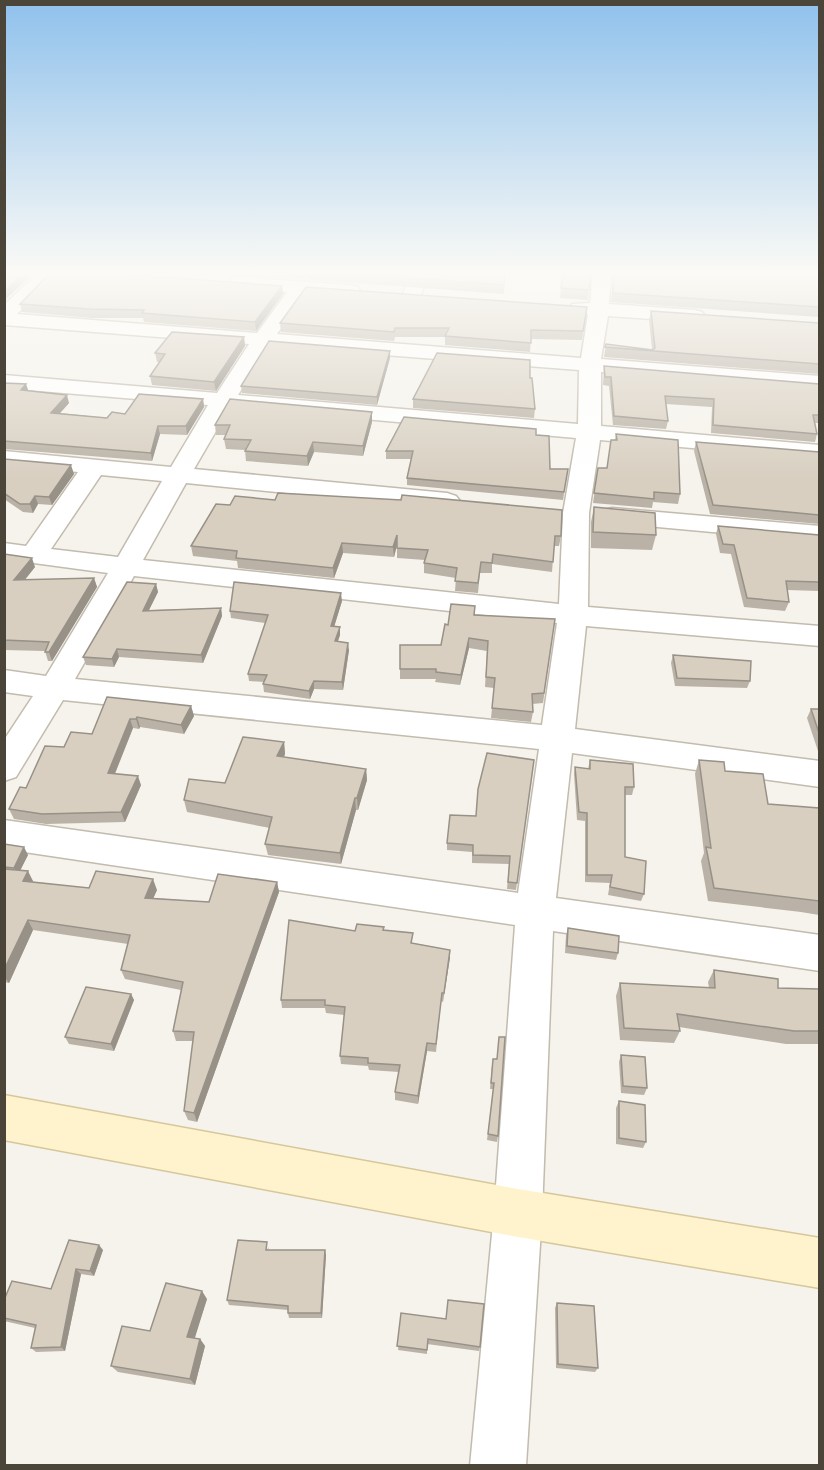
<svg xmlns="http://www.w3.org/2000/svg" width="824" height="1470" font-family="'DejaVu Sans',sans-serif">
	<rect width="100%" height="100%" fill="#f6f3ec"/>
	<g fill="none" stroke-linecap="round" stroke-linejoin="round">
		<g stroke="#c2bbae" stroke-width="3">
			<path id="street" d="M38 273H58L17 314 257 333 287 292 238 289 231 287 229 283 231 279 238 277 351 285 358 287 360 291 358 295 351 297 306 293 277 334 581 358 588 314 572 312 569 308 572 304 590 303 593 273H611L609 304 695 310 702 312 705 316 702 320 695 322 608 316 601 359 820 376V390L601 372V426L820 445V459L600 440 589 513 588 607 820 626V646L586 626 575 729 820 761V787L572 753 556 898 820 935V971L553 931 542 1213 526 1466H470L494 1213 515 925 4 849V820L518 893 539 749 63 700 16 777 4 781V740L33 696 4 692V670L46 676 108 573 4 559V543L26 546 78 472 4 465V451L171 467 208 405 4 388V375L217 393 249 344 4 325V305ZM269 346 579 370 578 424 238 395ZM230 407 576 438 563 513 559 604 143 560 186 483 447 509 456 506 460 501 456 496 447 493 194 469ZM101 475 162 481 118 557 51 549ZM134 576 557 623 542 725 75 679Z
				M412 273H430L419 299H405L402 295Z
				M612 508 820 526V542L603 522 599 516 603 510Z"/>
		</g>
		<g stroke="#d6c79b" stroke-width="3">
			<path id="secondary" d="M4 1095 518 1189 820 1238V1288L518 1237 4 1140Z"/>
		</g>
		<use href="#street" fill="#fff" fill-rule="evenodd"/>
		<use href="#secondary" fill="#fff3cd" fill-rule="evenodd"/>
	</g>
	<path fill="#bab2a6" d="M222 273H505L504 294Z
		M563 273H591L588 300 560 298Z
		M613 273H819V317L611 302Z
		M282 286 283 294 256 331 144 322 143 318H92L22 312 20 304Z
		M651 311 819 323V374L604 357 606 344 652 350 649 320Z
		M586 316 582 340 531 339 530 352 445 345V337H395L394 341 281 332 280 323Z
		M244 337 245 346 216 391 152 385 150 376 160 362H157L155 353Z
		M390 351V358L377 405 242 393 241 386Z
		M604 366 819 384V418L818 423H815L817 434 815 442 711 433 712 407 666 404 668 421 666 429 613 425 609 386 603 385Z
		M530 378 535 409 534 418 413 408V399Z
		M4 383 69 403 60 413 107 418 203 399 204 407 187 435 160 434 152 461 4 449Z
		M372 412V422L363 456 314 452 308 466 246 461 245 450 226 449 224 439 226 435H216L215 425Z
		M616 434 680 494 678 504 653 502 652 508 593 503 598 468H607L611 440H615Z
		M536 435 550 469H568L563 500 407 485V478L411 459H386V451Z
		M696 442 819 452V524L710 514 694 451Z
		M4 459 74 474 52 505 38 504 33 513 23 512 4 499Z
		M594 507 656 535 652 550 591 548V522Z
		M718 526 819 535V591L787 590 789 602 785 611 744 607 731 554 720 553 716 534Z
		M561 536 559 546H554L552 572 492 564V573H480L478 593 455 591 456 578 424 573V563L425 560 397 558V545L394 557 343 553 334 578 238 568 237 561 193 556 191 546Z
		M4 554 35 567 25 580 94 578 97 587 52 661H48L45 651 4 650Z
		M156 584 158 592 149 610 221 608 222 616 203 663 119 657 114 667 86 665 83 657Z
		M342 601 334 626 340 627V635L338 641 349 650 343 690 314 689 310 699 264 692 263 684 264 682 249 681 248 674 265 623 231 618 230 611Z
		M475 606V615L555 619 543 703 532 704 533 712 531 722 491 718 494 688 485 687 487 651 469 648 460 685 435 682 436 679H400V645H441L448 625Z
		M673 655 750 681 747 688 675 686 671 663Z
		M107 697 191 706 194 716 184 734 140 727 139 729 133 728 115 774 141 785 125 822 46 824 14 819 9 809 26 788 64 747 92 734Z
		M811 709H819V754L807 718Z
		M284 742 285 754 284 757 366 769 367 780 358 810H356L341 864 268 855 265 844 270 828 187 812 184 800 225 783Z
		M534 760 516 890 507 889 509 864 472 863V852L447 850V843Z
		M590 760 634 787 632 795H625V857L644 894 641 901 608 895 610 883 585 882V821L577 820 574 774 575 767 588 769Z
		M699 760 725 771 768 804 819 808V915L801 912 708 901 701 861 704 853 695 774Z
		M4 844 28 855 20 870 33 881 32 882 89 888 157 890 153 898 209 902 277 882 279 892 197 1122 188 1120 184 1111 193 1041H176L173 1031 181 990 125 979 121 970 128 944 33 930 9 983 4 982Z
		M568 928 618 953 616 960 565 953 566 935Z
		M384 930 413 943 450 950 443 1002 441 1001 436 1052 427 1051 418 1104 395 1100V1092L399 1072 369 1070 368 1066 341 1064 340 1056 344 1015 326 1013 325 1008H282L281 1000 355 931Z
		M714 970 778 988 819 989V1044H786L679 1027 680 1031 674 1043 620 1040 616 996 620 983 709 988 708 982Z
		M131 994 134 1000 114 1051 69 1044 65 1037Z
		M621 1055 647 1088 644 1095 621 1093 619 1062Z
		M492 1065 498 1136 497 1142 487 1140 493 1089H490Z
		M619 1101 646 1142 643 1148 616 1144V1108Z
		M69 1240 103 1250 94 1276 81 1274 65 1351 36 1352 31 1348 35 1328 4 1321V1300L51 1289Z
		M269 1247 268 1250 326 1255 322 1318H289L288 1313V1310L229 1305 227 1300Z
		M207 1299 194 1338 200 1339 205 1346 195 1385 118 1372 111 1366 150 1331Z
		M557 1303 598 1368 595 1372 556 1368 555 1308Z
		M401 1313 480 1347 479 1351 427 1344V1354L398 1350Z"/>
	<path fill="#979187" d="M24 273H34L4 301V292Z
		M282 286 283 294 256 331 255 322Z
		M244 337 245 346 216 391 214 382Z
		M390 351V358L377 405V397Z
		M26 384 29 392 21 390Z
		M67 395 69 403 53 421 51 413Z
		M203 399 204 407 187 435 186 426Z
		M372 412V422L363 456V446Z
		M158 426 160 434 152 461 151 453Z
		M313 442 314 452 308 466 307 456Z
		M71 465 74 474 52 505 49 497Z
		M35 496 38 504 33 513 30 504Z
		M397 535V545L394 557 393 547Z
		M342 543 343 553 334 578 333 568Z
		M32 558 35 567 17 589 14 580Z
		M94 578 97 587 52 661 49 652Z
		M156 584 158 592 145 618 143 611Z
		M341 593 342 601 332 634 331 626Z
		M221 608 222 616 203 663 201 655Z
		M340 627V635L335 649V641Z
		M469 638V648L460 685 461 675Z
		M348 643 349 650 343 690 342 682Z
		M117 649 119 657 114 667 112 659Z
		M314 681V689L310 699 309 691Z
		M191 706 194 716 184 734 181 725Z
		M137 717 140 727 139 729 136 719Z
		M130 719 133 728 111 783 108 773Z
		M284 742 285 754 279 768 277 756Z
		M366 769 367 780 358 810 357 798Z
		M138 776 141 785 125 822 121 812Z
		M355 798 356 810 341 864 340 853Z
		M24 847 28 855 18 875 14 868Z
		M28 871 33 881 28 891 23 881Z
		M153 879 157 890 149 908 145 898Z
		M277 882 279 892 197 1122 194 1113Z
		M28 920 33 930 9 983 4 976V970Z
		M450 950V958L443 1002 444 993Z
		M131 994 134 1000 114 1051 111 1044Z
		M427 1043V1051L418 1104V1096Z
		M99 1245 103 1250 94 1276 90 1271Z
		M325 1250 326 1255 322 1318 321 1313Z
		M76 1269 81 1274 65 1351 61 1347Z
		M202 1291 207 1299 193 1344 187 1337Z
		M200 1339 205 1346 195 1385 190 1379Z"/>
	<path fill="#d8cfc1" stroke="#979187" stroke-width="1.5" d="M4 273H24L4 292Z
		M50 273H107L282 286 255 322 142 313 144 310 90 309 20 304Z
		M337 273H505L504 285Z
		M563 273H591L589 290 561 288Z
		M614 273H819V307L613 293Z
		M306 287 587 307 583 331 531 330V343L445 336 449 328H395L394 332 280 323Z
		M651 311 819 323V364L605 347 606 344 653 350 655 348Z
		M172 332 244 337 214 382 150 376 165 354 155 353Z
		M269 341 390 351 377 397 241 386Z
		M437 353 530 360V378H532L535 409 413 399Z
		M604 366 819 384V415H813L817 434 713 425 714 399 665 396 668 421 614 416 611 377H605Z
		M4 383 26 384 21 390 67 395 51 413 107 418 112 412 125 414 139 394 203 399 186 426H158L151 453 4 441Z
		M230 399 372 412 363 446 313 442 307 456 245 451 251 440 224 439 230 425H215Z
		M404 417 536 429V435L549 436 550 469H568L564 492 407 478 413 451H386Z
		M616 434 678 440 680 494 654 492V499L594 493 598 468H607L611 440H617Z
		M696 442 819 452V515L713 505Z
		M4 459 71 465 49 497 35 496 30 504H20L4 493Z
		M278 493 401 500 402 495 562 510 561 536H555L553 562 493 554 492 563 481 562 478 583 455 581 457 568 424 563 428 550 397 548V535L393 547 342 543 333 568 236 558 237 551 191 546 216 504 230 505 235 496 275 500Z
		M594 507 655 513 656 535 593 532Z
		M718 526 819 535V582L786 581 789 602 747 598 734 545 723 544Z
		M4 554 32 558 14 580 94 578 49 652H45L49 642 4 640Z
		M127 582 156 584 143 611 221 608 201 655 117 649 112 659 83 657Z
		M234 582 341 593 331 626 340 627 335 641 348 643 342 682 314 681 309 691 263 684 267 675 248 674 268 615 230 611Z
		M451 604 475 606 474 615 555 619 544 693 532 694 533 712 492 708 495 678 486 677 488 641 469 638 461 675 436 672V669H400V645H441L445 624 448 625Z
		M673 655 751 661 750 681 677 678Z
		M107 697 191 706 181 725 137 717 136 719H130L108 773 138 776 121 812 42 814 9 809 20 787 26 788 45 746 64 747 71 732 92 734Z
		M811 709H819V733Z
		M243 737 284 742 277 756 366 769 357 798H355L340 853 265 844 272 817 184 800 189 779 225 783Z
		M487 753 534 760 517 883 508 882 510 856 473 855V845L447 843 450 815 476 816 478 789Z
		M590 760 633 764 634 787H625V857L646 861 644 894 610 887 612 875H587V813L579 812 575 767 590 769Z
		M699 760 724 762 725 771 763 774 768 804 819 808V901L714 888 706 847 711 848Z
		M4 844 24 847 14 868 4 867Z
		M4 869 28 871 23 881 89 888 96 871 153 879 145 898 209 902 218 874 277 882 194 1113 184 1111 194 1032 173 1031 183 982 121 970 130 935 28 920 4 970Z
		M289 920 355 931 357 924 384 927 383 930 413 933 411 943 450 950 444 993H442L436 1044 427 1043 418 1096 395 1092 400 1065 368 1063V1058L340 1056 345 1007 325 1005V1000H281Z
		M568 928 619 936 618 953 567 946Z
		M714 970 778 979V988L819 989V1031H794L677 1014 680 1031 624 1028 620 983 715 988Z
		M86 987 131 994 111 1044 65 1037Z
		M499 1037H505L498 1136 488 1134 494 1083H491L493 1059H497Z
		M621 1055 645 1057 647 1088 623 1086Z
		M619 1101 645 1105 646 1142 619 1138Z
		M69 1240 99 1245 90 1271 76 1269 61 1347 31 1348 36 1325 4 1318V1300L12 1281 51 1289Z
		M238 1240 267 1242 266 1250H325L321 1313H288V1306L227 1300Z
		M166 1283 202 1291 187 1337 200 1339 190 1379 111 1366 122 1326 150 1331Z
		M448 1300 484 1304 480 1347 428 1339 427 1350 397 1346 401 1313 446 1319Z
		M557 1303 594 1306 598 1368 558 1364Z"/>
	<linearGradient id="sky" x2="0" y2="1"><stop stop-color="#8fc1ec"/><stop offset="0.57" stop-color="#fbfaf6"/><stop offset="1" stop-color="#fbfaf6" stop-opacity="0"/></linearGradient>
	<rect width="824" height="479" fill="url(#sky)"/>
	<rect width="824" height="1470" fill="none" stroke="#4b4439" stroke-width="12"/>
</svg>
